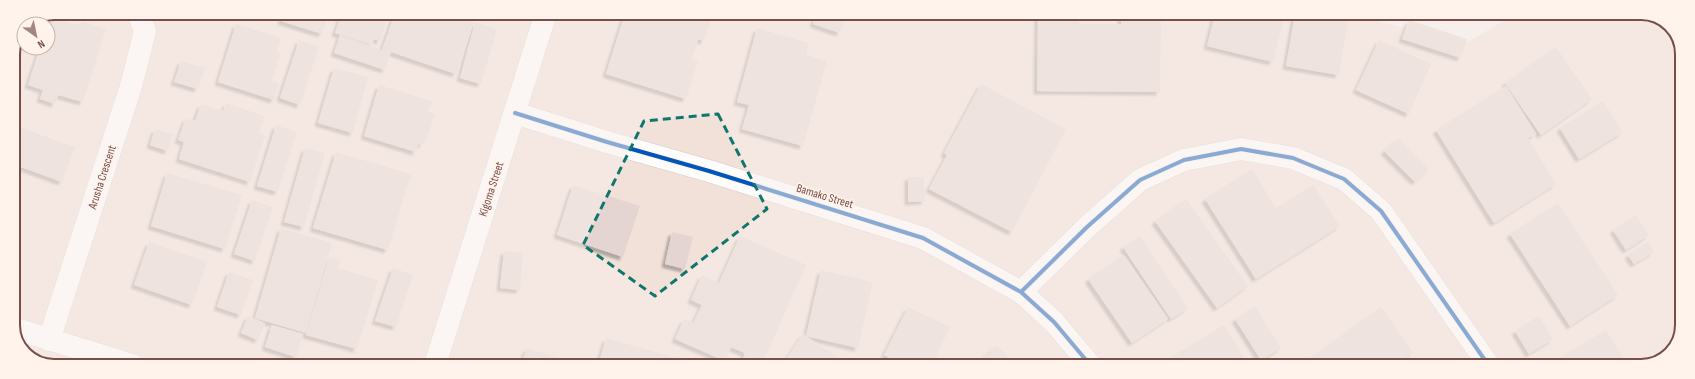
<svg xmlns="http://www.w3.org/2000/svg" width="1695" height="379" font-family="'Sofia Sans Condensed',sans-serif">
	<defs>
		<filter id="shadow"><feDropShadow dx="-3.5" dy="3.5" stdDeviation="1" flood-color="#0004"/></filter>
	</defs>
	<rect width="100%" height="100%" fill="#f7efeb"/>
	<path fill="#f2e1d9" d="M54 13 1351 14 1464 44 1516 14H1649L1660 20 1682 53 1681 333 1668 356 1641 366 46 365 23 352 13 330V54L24 28V48H48V24H27Z"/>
	<path fill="#e4d5d2" filter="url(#shadow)" d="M267 13H276V16Z
		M284 13H329L322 34 281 21Z
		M342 13H389L380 41 374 39 372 45 335 33Z
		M395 13H477L456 74 391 52 385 70 334 53 340 35 382 50Z
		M625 13H713L704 41 698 39 692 59 698 61 686 99 606 74Z
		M817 13H846L840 33 813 24Z
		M1038 13H1080L1079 24H1121V13L1161 14 1160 92 1037 91Z
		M1215 14H1285L1273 62 1207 46Z
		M1295 14H1349L1339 75 1286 66Z
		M50 16 81 26 83 22 106 29 83 102 58 95 55 104 40 99 43 90 28 85 40 48H48L47 24Z
		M1409 20 1467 39 1461 58 1402 39Z
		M475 22 497 29 481 84 460 78Z
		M236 24 281 38 277 52 281 53 272 81 279 83 274 100 218 82Z
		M24 28V48L13 80V54Z
		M757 28 809 43 806 55 827 61 803 146 742 129 749 105 737 102Z
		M299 40 319 47 300 105 280 98Z
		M1379 40 1431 64 1409 114 1356 90Z
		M1556 47 1592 99 1541 135 1505 83Z
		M181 61 205 68 198 89 174 82Z
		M334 68 368 77 353 133 318 123Z
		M981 84 1066 129 1012 232 929 189 947 155 944 153Z
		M379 85 432 101 428 112 435 114 427 138H425L422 145 418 144 416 152 364 136Z
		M1506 86 1536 134 1528 138 1556 184 1494 223 1436 130Z
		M1603 101 1623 132 1579 159 1560 128Z
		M226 103 265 116 259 133 265 136 250 182 179 159 184 142 178 140 186 118 195 121 201 104 223 111Z
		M276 125 297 132 278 192 257 186Z
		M19 127 75 147 62 182 13 164V144Z
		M155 129 173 134 168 151 150 145Z
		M1398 138 1429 169 1415 182 1384 151Z
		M305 148 325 153 304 227 284 222Z
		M336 152 411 174 388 250 313 228Z
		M1252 169 1276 208 1313 185 1340 226 1256 279 1205 199Z
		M167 173 242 195 225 249 151 226Z
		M908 177H924L925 201 908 202Z
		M573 185 640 206 623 257 557 235Z
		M1186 199 1248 286 1217 308 1155 221Z
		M252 200 273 207 255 261 234 254Z
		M1558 203 1618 295 1570 326 1510 234Z
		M1636 215 1649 235 1626 250 1613 230Z
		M281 228 332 243 306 333 255 318Z
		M672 232 693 237 685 269 665 264Z
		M740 236 806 265 764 360 761 359 758 365 743 359 745 353 731 347 725 361 675 339 684 319 693 323 702 305 691 300 702 275 719 283Z
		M1140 236 1188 308 1171 319 1123 247Z
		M149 242 207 262 192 305 134 285Z
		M1648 242 1654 252 1634 264 1628 255Z
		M504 251 523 253 520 290 500 288Z
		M1124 255 1168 319 1132 343 1088 279Z
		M329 257 341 260 338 268 378 280 357 349 306 335Z
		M393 268 413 275 396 327 375 321Z
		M821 270 873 282 858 348 806 336Z
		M229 272 253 280 241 315 217 307Z
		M1255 306 1281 348 1261 360 1235 319Z
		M908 307 950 327 931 366H907L884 355Z
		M1381 307 1413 352 1394 366H1313L1308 360Z
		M248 316 265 323 258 340 241 333Z
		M1539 316 1553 339 1529 354 1515 331Z
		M272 325 303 334 296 357 265 347Z
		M1224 325 1249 366H1161L1160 364Z
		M1606 330 1628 366H1567L1561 357Z
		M803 334 851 366H796L786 359Z
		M606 338 677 358 675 366H598Z
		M996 345 1018 366H976Z
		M527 348 571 362 569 365H521Z
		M1444 357 1449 366H1430Z"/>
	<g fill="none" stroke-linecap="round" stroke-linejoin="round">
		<g stroke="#d6cbc8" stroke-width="23">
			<path id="minor" d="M515 113 607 142 709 171 923 238 1021 292 1054 322 1091 366
				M1021 292 1087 227 1140 180 1184 160 1241 149 1293 158 1344 179 1381 211 1489 366
				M13 328 132 365
				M49 340 131 86 145 31 138 13
				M435 365 546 13"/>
		</g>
		<use href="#minor" stroke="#fefdfc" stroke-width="22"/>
		<g stroke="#fff3ec" stroke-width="6">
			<path id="cycleway" d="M515 113 607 142 709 171 923 238 1021 292 1054 322 1091 366
				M1021 292 1087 227 1140 180 1184 160 1241 149 1293 158 1344 179 1381 211 1489 366"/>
		</g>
		<use href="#cycleway" stroke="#0057b8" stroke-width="4"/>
	</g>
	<path d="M0 0H1695V379H0ZM718 114 767 209 655 296 583 245 644 121Z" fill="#f7efeb" fill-opacity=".55" fill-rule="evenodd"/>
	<path fill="none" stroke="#0f766e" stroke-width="3" stroke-dasharray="8 5" stroke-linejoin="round" d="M718 114 767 209 655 296 583 245 644 121Z"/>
	<g text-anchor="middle" stroke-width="3" stroke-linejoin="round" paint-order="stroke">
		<g font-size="12" fill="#774e49" stroke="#fff3ec">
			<text transform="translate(102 177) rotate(-72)" y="4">Arusha Crescent</text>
			<text transform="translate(491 189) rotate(-72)" y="4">Kigoma Street</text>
			<text transform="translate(825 196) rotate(17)" y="4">Bamako Street</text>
		</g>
	</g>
	<path d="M0 0H1695V379H0ZM54 20H1641A34 34 0 0 1 1675 54V325A34 34 0 0 1 1641 359H54A34 34 0 0 1 20 325V54A34 34 0 0 1 54 20Z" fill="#fff3ec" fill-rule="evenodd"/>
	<path fill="none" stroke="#774e49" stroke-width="2" d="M54 20H1641A34 34 0 0 1 1675 54V325A34 34 0 0 1 1641 359H54A34 34 0 0 1 20 325V54A34 34 0 0 1 54 20Z"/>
	<g transform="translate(36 36) rotate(147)"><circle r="19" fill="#fff3ec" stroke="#c9b1ab"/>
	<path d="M0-3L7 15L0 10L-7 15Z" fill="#a48682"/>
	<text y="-6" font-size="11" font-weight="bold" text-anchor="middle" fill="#774e49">N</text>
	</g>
</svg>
